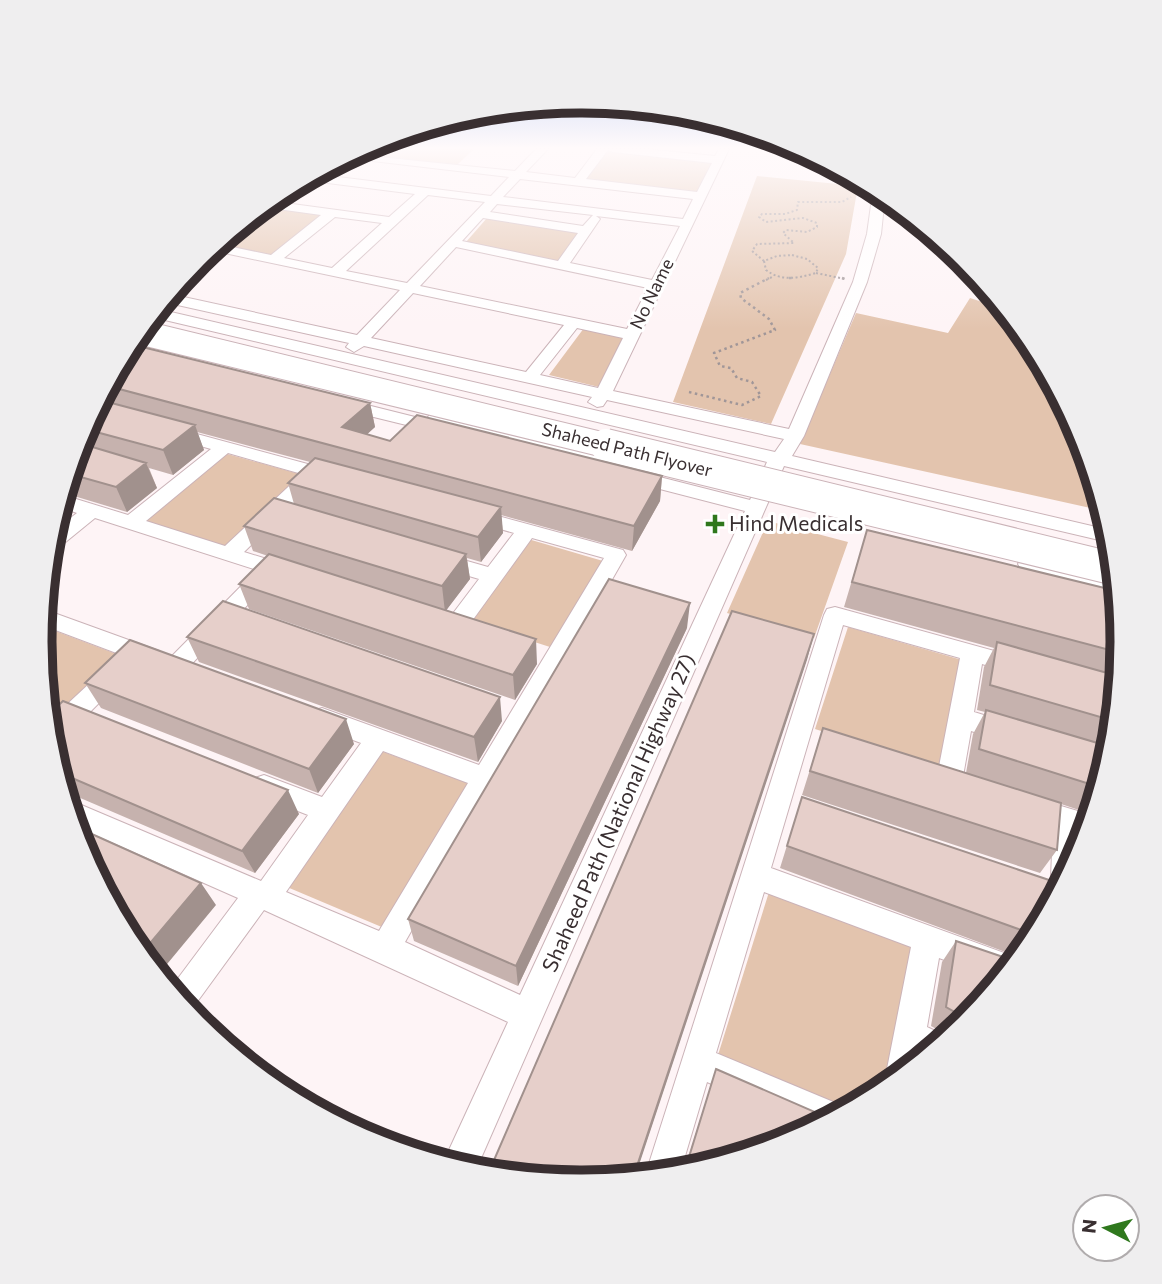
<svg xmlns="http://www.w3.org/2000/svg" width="1162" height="1284" font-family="Commissioner,sans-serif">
	<rect width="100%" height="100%" fill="#fef4f6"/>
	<path fill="#e3c4ae" d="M380 149H474L457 165 372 155Z
		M608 150 715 162 697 194 584 181Z
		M757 176 858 186 846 254 771 424 673 402Z
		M263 207 322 215 273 255 218 244Z
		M487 218 581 232 559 261 466 242Z
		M970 298 1004 309 1031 342 1081 435 1104 511 800 444 856 313 948 333Z
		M584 328 624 337 599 387 549 375Z
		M224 453 303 475 228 547 144 520Z
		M768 521 848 542 814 638 727 613Z
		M528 539 603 561 550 647 469 621Z
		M42 626 122 656 49 727 40 642Z
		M848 627 962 660 941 770 815 729Z
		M381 751 470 784 384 928 287 887Z
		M769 892 916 947 891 1084 845 1111 718 1055Z"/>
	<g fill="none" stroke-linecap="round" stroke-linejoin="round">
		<g stroke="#cbb3b8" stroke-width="2">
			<path id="minor" d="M536 149H548L526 172 575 178 597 149H645L715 156 719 149H729L613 391 789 429 853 282 867 234 873 191 875 189 885 195 881 234 867 282 804 436 792 456 1109 530 1112 543 784 466 475 1172 443 1163 508 1022 264 910 189 1013 170 989 238 898 75 826 67 802 79 804 261 881 308 815 255 794 251 786 255 778 264 775 322 797 361 743 313 725 310 718 313 711 322 708 479 765 604 558 532 538 464 632 456 634 448 632 445 626 448 620 479 579 432 565 429 560 432 555 439 553 488 567 514 533 465 519 462 515 465 511 472 509 623 550 626 555 405 942 520 995 745 511 625 480 623 476 632 470 750 500 767 462 152 317 158 309 775 452 784 439 607 400 603 406 597 407 588 402 592 397 364 346 354 352 346 347 349 343 164 302 170 294 357 335 400 290 210 250 218 244 271 255 321 215 263 207 270 201 389 217 415 194 304 180 314 174 491 196 509 177 364 160 358 157 360 155 515 171ZM608 150 613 152 712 163 697 192 586 179ZM520 179 693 199 683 219 503 197ZM428 195 485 202 407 283 346 271ZM497 204 593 215 583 226 490 212ZM596 216 680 226 652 280 570 263 600 219ZM335 217 382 223 332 268 284 258ZM483 218 578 233 558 261 462 241ZM456 247 648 288 627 329 420 286ZM413 293 564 325 526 372 371 338ZM577 328 623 338 598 388 540 375ZM383 751 468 783 379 931 286 892Z
				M343 399 431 421 428 417 431 413 437 412 631 459 633 463 624 469 445 424 448 428 445 432 439 433 337 408 334 404Z
				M171 427 341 473 343 477 334 483 319 479 244 552 296 568 300 573 296 578 289 580 275 576 184 672 176 675 168 672 164 666 168 660 257 570 95 518 57 549 49 551 52 532 77 513 60 507 63 495 128 515 211 449 165 436 162 432ZM228 453 302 474 225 546 146 521Z
				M1028 557 1115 579 1117 593 1021 569 1018 564 1021 559Z
				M835 607 1027 660 1031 666 1027 672 1019 675 982 664 974 712 1016 725 1019 732 1016 739 1007 742 971 731 962 782 958 790 949 793 940 790 936 782 960 658 843 625 771 868 1018 958 999 980 939 958 927 1027 948 1037 891 1084 886 1074 911 947 764 892 716 1053 843 1106 845 1111 814 1128 707 1082 680 1173 645 1176 824 615 827 609Z
				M43 609 159 651 163 657 159 663 151 666 42 625Z
				M113 666 121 669 125 675 121 681 66 736 57 739 50 736 48 722 105 669Z
				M1031 797 1091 815 1084 837 1080 835V851L1059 889 1055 887 1051 878 1053 827 1022 816 1018 808 1022 800Z"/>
		</g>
		<path stroke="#a09698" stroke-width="2" stroke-dasharray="2 2.5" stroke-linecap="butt" d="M792 255 807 259 818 268 816 273C798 278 782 282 766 270L764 261 777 256Z
			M764 261 752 251 757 244 794 243 783 233 786 230 807 232 817 227V223L803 218 766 222 759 217 762 214H785L797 210 798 202H842L851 197
			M816 273 845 279
			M766 280 774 276"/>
		<path stroke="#a09698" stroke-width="2.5" stroke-dasharray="2.5 3.5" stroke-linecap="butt" d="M789 278H795
			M842 278 845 279
			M689 392 742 405 761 396 752 382 737 378 731 368 720 366 714 353 775 330 769 319 741 298 740 293 769 278"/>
		<use href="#minor" fill="#fff" fill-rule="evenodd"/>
		<g stroke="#cbb3b8" stroke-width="26" stroke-linecap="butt">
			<path id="highway-bridge-far1" d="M139 332 613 447"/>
		</g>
		<g stroke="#cbb3b8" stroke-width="34" stroke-linecap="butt">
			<path id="highway-bridge" d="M606 445 1115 569"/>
		</g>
		<use href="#highway-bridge-far1" stroke="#fff" stroke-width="24"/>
		<use href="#highway-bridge" stroke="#fff" stroke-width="32"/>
	</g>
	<path fill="#c6b2ae" d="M130 344 370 403 375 427 367 434 390 441 662 476 660 501 632 551 501 515 503 533 481 562 467 558 470 579 446 610 537 664 515 700 249 609 239 584 268 556 253 551 244 526 294 504 288 483 310 462 197 432 204 450 173 475 149 468 157 488 127 512 64 493 82 435Z
		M867 530 1122 642 1111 748 1091 814 1061 804 1057 850 1040 873 802 795 823 728 966 773 973 734 985 712 977 710 984 667 994 648 844 607Z
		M687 628 518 986 414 941 408 919Z
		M187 637 502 721 478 762 199 662Z
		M85 683 354 744 318 793 101 708Z
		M51 747 299 814 255 873 64 791Z
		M802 797 1054 900 1030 943 1019 957 780 868Z
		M956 941 1015 961 963 1025 933 1049 947 1035 931 1026 942 962Z
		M716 1069 788 1142 687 1172 684 1171Z"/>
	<path fill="#a1918d" d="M370 403 375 427 350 450 342 427Z
		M195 425 204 450 173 475 163 450Z
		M146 463 157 488 127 512 116 487Z
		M662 476 660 501 632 551 634 526Z
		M62 497 71 514 53 528Z
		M501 507 503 533 481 562 478 537Z
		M466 554 470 579 445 612 442 586Z
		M690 603 687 628 518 986 516 966Z
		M814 634 807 660 635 1177 633 1178Z
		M536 639 537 664 515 700 513 675Z
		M500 697 502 721 478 762 474 737Z
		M346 719 354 744 318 793 309 769Z
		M288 790 299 814 255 873 242 851Z
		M201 883 216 905 158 975 141 954Z"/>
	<path fill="#e6cfca" stroke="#a1918d" stroke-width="2" d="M130 344 370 403 342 427 390 441 417 415 662 476 634 526 108 386Z
		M100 400 195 425 163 450 85 429Z
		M79 443 146 463 116 487 70 474Z
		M315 458 501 507 478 537 288 483Z
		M274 498 466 554 442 586 244 526Z
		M867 530 1117 591 1122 642 1121 653 852 582Z
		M269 554 536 639 513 675 239 584Z
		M609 579 690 603 516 966 408 919Z
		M223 601 500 697 474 737 187 637Z
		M732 611 814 634 633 1178 581 1183 488 1174Z
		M130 640 346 719 309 769 85 683Z
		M997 642 1118 676 1114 721 990 685Z
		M63 701 288 790 242 851 58 772 51 747 47 716Z
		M986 710 1111 747 1099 787 979 749Z
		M823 728 1061 803 1057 850 810 771Z
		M802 797 1055 882 1054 900 1035 935 787 846Z
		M74 826 201 883 141 954 131 942 81 849Z
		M956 941 1015 961 963 1025 939 1044V1042L967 1019 946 1007Z
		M716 1069 831 1119 788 1142 708 1166 689 1157Z"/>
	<linearGradient id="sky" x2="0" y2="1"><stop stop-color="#a9c1f1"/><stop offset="0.45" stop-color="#fffafb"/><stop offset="1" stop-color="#fffafb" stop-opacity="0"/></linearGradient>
	<rect width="1162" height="329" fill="url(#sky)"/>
	<path fill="#2f781d" stroke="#fff" stroke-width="2.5" d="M711.5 513.5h7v7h7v7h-7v7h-7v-7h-7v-7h7z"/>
	<g text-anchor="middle" stroke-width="6" stroke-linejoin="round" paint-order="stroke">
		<g font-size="18" fill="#392f31" stroke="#fff">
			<text transform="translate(652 294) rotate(-64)" y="6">No Name</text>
			<text transform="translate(627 450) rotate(14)" y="6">Shaheed Path Flyover</text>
		</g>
		<g font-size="21" fill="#392f31" stroke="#fff" text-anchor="start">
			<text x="729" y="531">Hind Medicals</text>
		</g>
		<g font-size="21" fill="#392f31" stroke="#fff">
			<text transform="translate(619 813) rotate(-66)" y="7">Shaheed Path (National Highway 27)</text>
		</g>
	</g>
	<path d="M0 0H1162V1284H0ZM580 113H582A528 528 0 0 1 1110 641V642A528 528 0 0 1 582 1170H580A528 528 0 0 1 52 642V641A528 528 0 0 1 580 113Z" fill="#efeeef" fill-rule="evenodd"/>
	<path fill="none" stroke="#392f31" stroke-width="9" d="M580 113H582A528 528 0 0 1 1110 641V642A528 528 0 0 1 582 1170H580A528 528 0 0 1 52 642V641A528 528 0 0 1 580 113Z"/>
	<g transform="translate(1106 1228) rotate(276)"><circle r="33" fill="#ffffff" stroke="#b0acad" stroke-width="2"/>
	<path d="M0-5L12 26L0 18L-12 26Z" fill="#2f781d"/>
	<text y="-10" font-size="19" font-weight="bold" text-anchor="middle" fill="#392f31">N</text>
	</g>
</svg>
